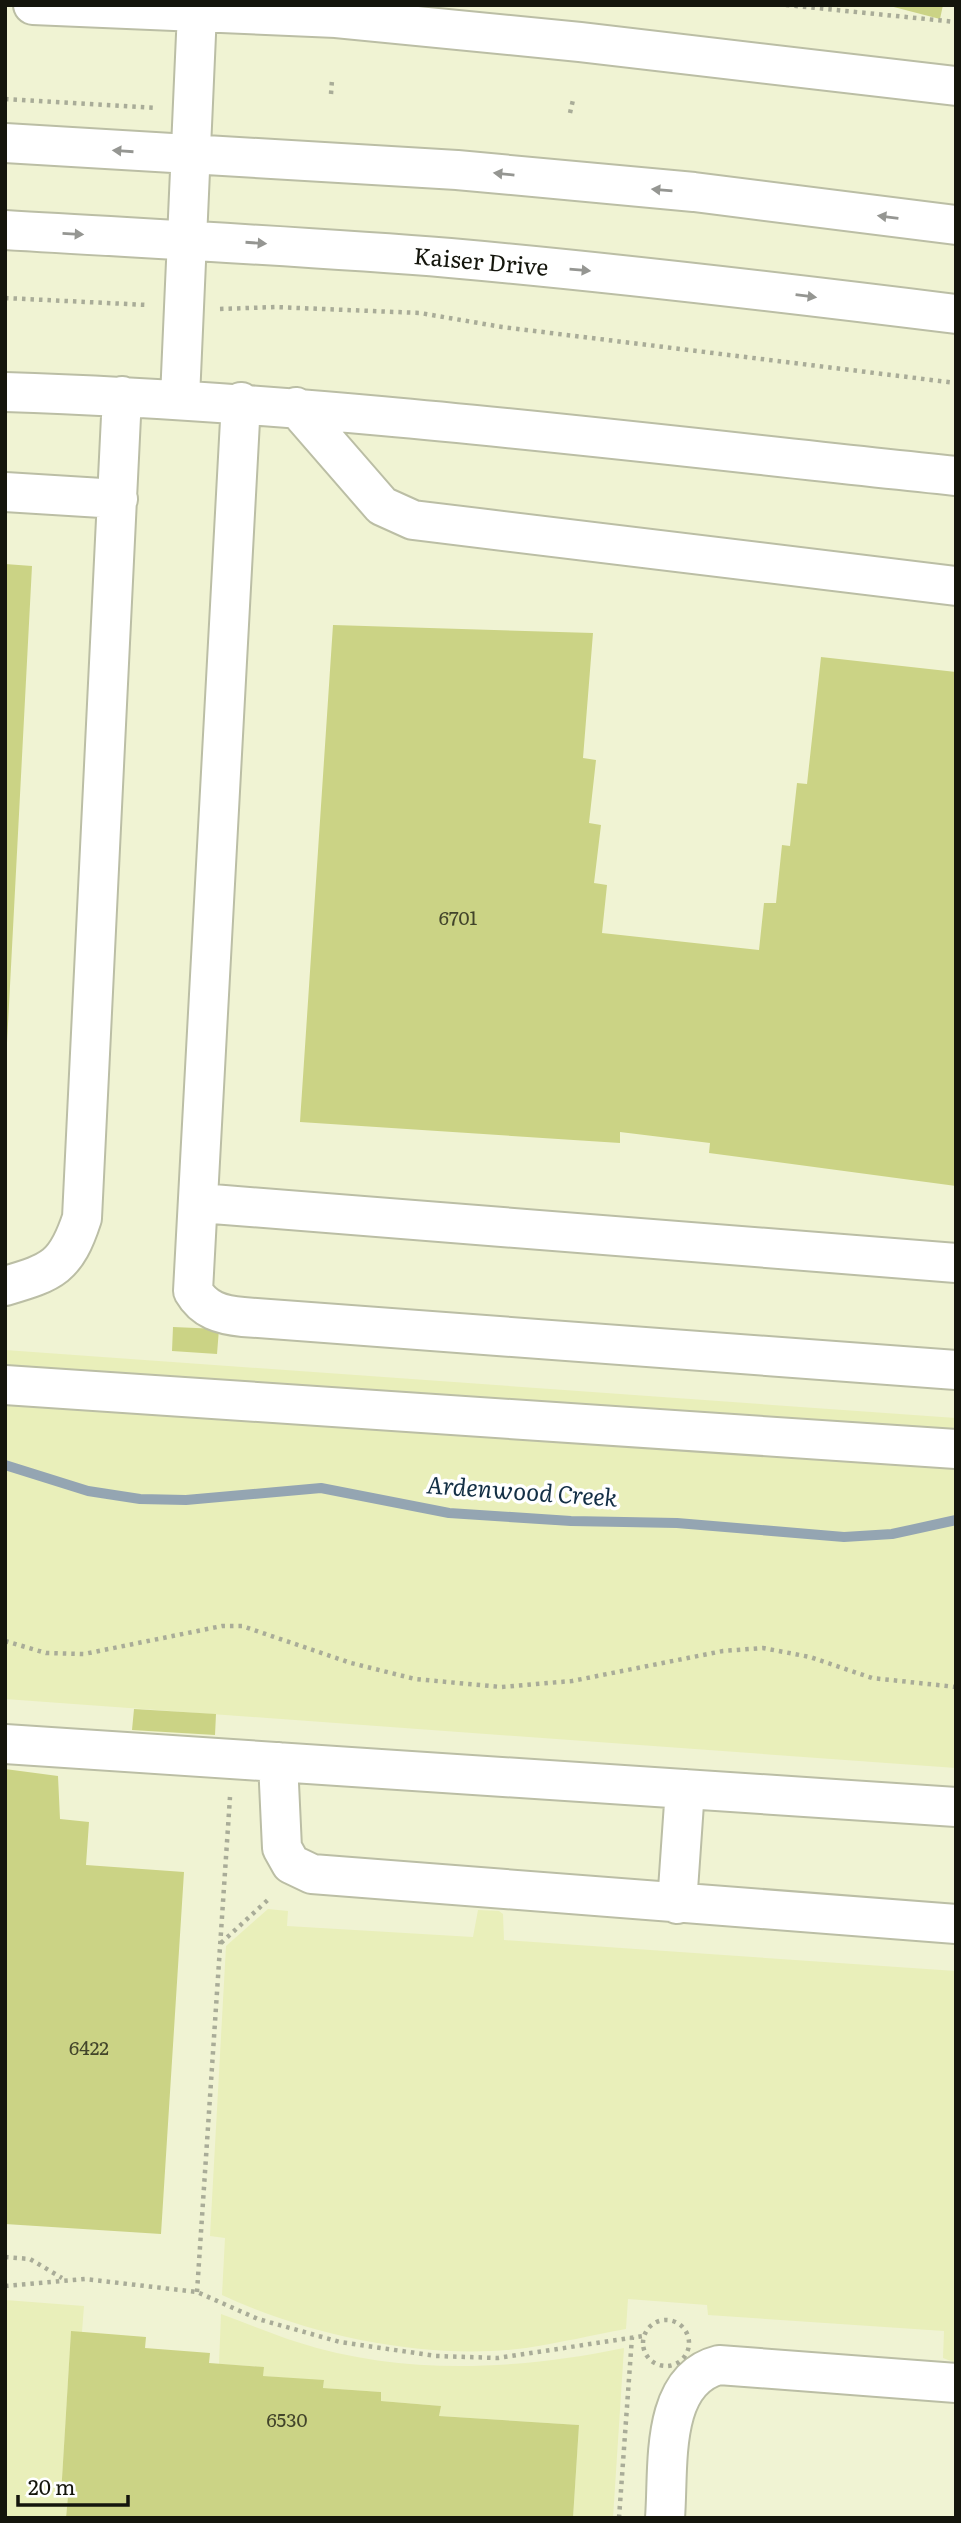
<svg xmlns="http://www.w3.org/2000/svg" width="961" height="2523" font-family="Literata,serif">
	<rect width="100%" height="100%" fill="#fbffe5"/>
	<path fill="#f0f3d3" d="M5 5H956V2518H5Z"/>
	<path fill="#e9efba" d="M5 1350 956 1418V1768L5 1699Z
		M268 1909 288 1911 287 1926 473 1937 478 1910 499 1911 503 1914 504 1940 956 1971V2363L943 2358 944 2331 708 2315 707 2305 628 2299 626 2329C593 2335 559 2343 526 2348 429 2361 310 2336 222 2295L225 2238 210 2236 226 1946Z
		M5 2300 84 2306 82 2332H71L61 2495 68 2496 66 2518H5Z
		M221 2314C246 2323 271 2334 297 2342 402 2376 518 2370 624 2348L613 2518H573L579 2425 439 2416 440 2406 381 2401V2392L323 2388 324 2381 263 2376V2367L219 2364Z"/>
	<g fill="none" stroke-linecap="round" stroke-linejoin="round">
		<path stroke="#94a5b2" stroke-width="10" d="M5 1465 88 1491 140 1499 186 1500 321 1488 449 1513 571 1521 677 1523 844 1537 892 1534 956 1520"/>
	</g>
	<path fill="#cbd385" d="M886 5H943L940 19Z
		M5 564 32 566 7 1043H5Z
		M333 625 593 633 583 758 596 760 589 823 601 825 594 883 607 885 602 933 759 950 764 903H776L782 845 790 846 797 783 807 784 821 657 956 672V1186L709 1153 710 1143 620 1132V1143L300 1122Z
		M173 1327 219 1329 217 1354 172 1351Z
		M134 1709 216 1714 215 1735 132 1730Z
		M5 1769 58 1776 60 1819 89 1822 86 1865 184 1872 161 2234 5 2224Z
		M71 2331 146 2337 145 2348 210 2353 209 2363 264 2367 263 2376 324 2380 323 2388 381 2392V2401L441 2406 439 2416 579 2425 573 2518H66L68 2496 61 2495Z"/>
	<g fill="none" stroke-linecap="round" stroke-linejoin="round">
		<g stroke="#bbbea5" stroke-width="42">
			<path id="minor" d="M33 5 336 18 580 42 956 86
				M5 143 457 170 694 192 956 225
				M5 230C154 239 302 246 450 258 619 273 787 293 956 314
				M5 392C323 402 639 443 956 476
				M180 398 197 12
				M241 402 193 1291C204 1310 221 1315 243 1317L956 1370
				M296 407 382 506 413 520 956 586
				M5 492 118 499
				M200 1203 956 1263
				M5 1286C53 1272 66 1267 82 1218L122 396
				M5 1385 956 1449
				M5 1744 956 1807
				M278 1762 282 1848 291 1864 312 1874 956 1924
				M677 1904 685 1789
				M665 2518C669 2468 659 2380 719 2365L956 2383"/>
		</g>
		<path stroke="#a9ac98" stroke-width="4.5" stroke-dasharray="3.5 5" stroke-linecap="butt" d="M786 5 956 22
			M331 94 332 80
			M5 99 157 108
			M570 113 573 100
			M5 298 148 305
			M220 309 275 307 420 313 502 327 956 383
			M5 1641 46 1653 84 1654 222 1626H242L351 1663 415 1679 501 1687 572 1681 723 1651 763 1648 810 1657 872 1678 956 1687
			M221 1943 271 1897
			M5 2257 30 2259 62 2278
			M5 2286 85 2279 197 2292 258 2319 340 2342 436 2356 498 2358 643 2336
			M197 2292 230 1797
			M643 2343a23 23 0 1 1 46 0a23 23 0 1 1-46 0Z
			M619 2518 632 2337"/>
		<use href="#minor" stroke="#fff" stroke-width="38"/>
	</g>
	<defs><path id="oneway-solid" d="M-6-.8H1V-3.2L6.5 0L1 3.2V.8H-6Z" transform="scale(1.75)"/></defs>
	<g fill="#959692">
		<use href="#oneway-solid" transform="translate(123 151) rotate(-176)"/>
		<use href="#oneway-solid" transform="translate(504 174) rotate(-174)"/>
		<use href="#oneway-solid" transform="translate(662 190) rotate(-175)"/>
		<use href="#oneway-solid" transform="translate(888 217) rotate(-173)"/>
		<use href="#oneway-solid" transform="translate(73 234) rotate(3)"/>
		<use href="#oneway-solid" transform="translate(256 243) rotate(4)"/>
		<use href="#oneway-solid" transform="translate(580 270) rotate(5)"/>
		<use href="#oneway-solid" transform="translate(806 296) rotate(7)"/>
	</g>
	<g text-anchor="middle" stroke-width="7" stroke-linejoin="round" paint-order="stroke">
		<g font-size="19" fill="#42442a">
			<text x="458" y="925">6701</text>
			<text x="89" y="2055">6422</text>
			<text x="287" y="2427">6530</text>
		</g>
		<g font-size="23" fill="#14150c" stroke="#fff">
			<text transform="translate(481 262) rotate(5)" y="8">Kaiser Drive</text>
		</g>
		<g font-size="24" font-style="italic" fill="#132f45" stroke="#fff">
			<text transform="translate(522 1492) rotate(4)" y="8">Ardenwood Creek</text>
		</g>
	</g>
	<rect width="961" height="2523" fill="none" stroke="#14150c" stroke-width="14"/>
	<path d="M18 2495v10h110v-10" fill="none" stroke="#14150c" stroke-width="3.5"/>
	<text x="28" y="2495" font-size="21" fill="#14150c" stroke="#ffffff" stroke-width="5" paint-order="stroke">20 m</text>
</svg>
